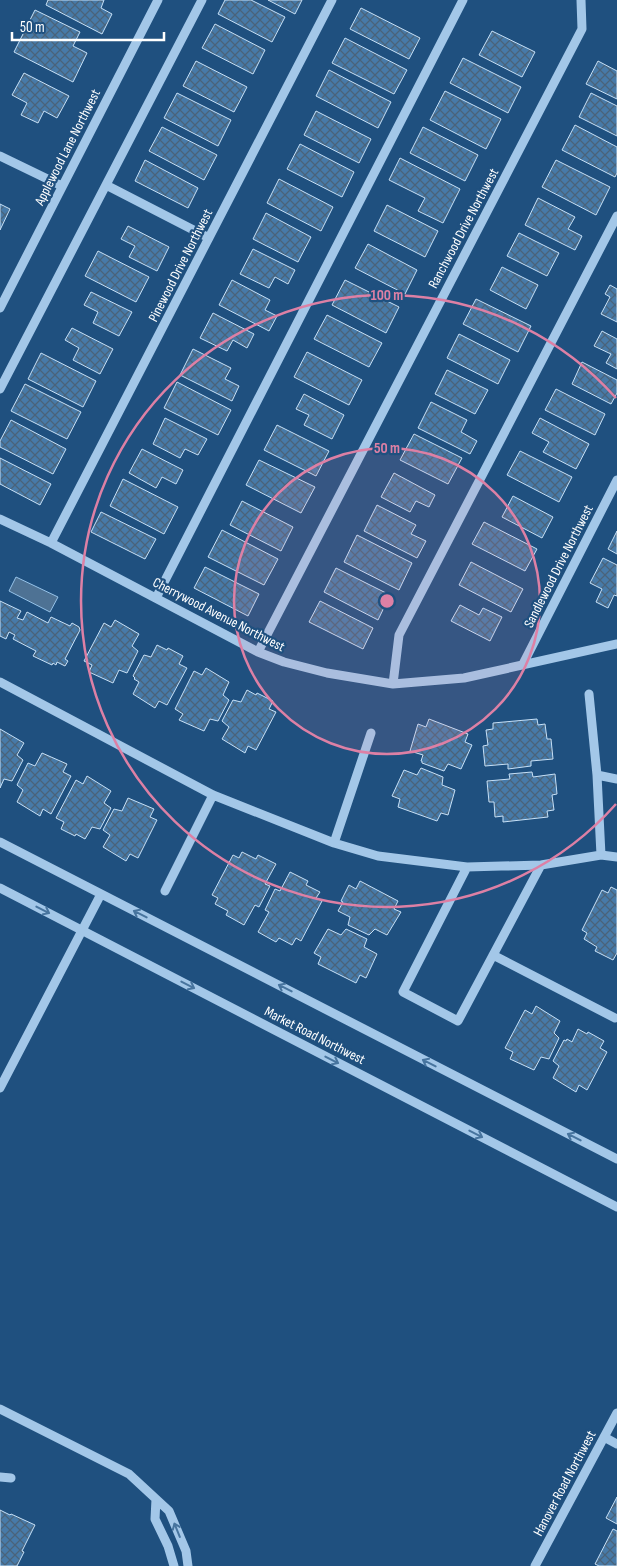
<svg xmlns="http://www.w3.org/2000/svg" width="617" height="1566" font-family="'Sofia Sans Condensed',sans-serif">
	<defs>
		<pattern id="building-cross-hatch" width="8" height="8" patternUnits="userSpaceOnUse" patternTransform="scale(1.25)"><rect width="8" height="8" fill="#477aa8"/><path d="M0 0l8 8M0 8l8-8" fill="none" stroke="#4a637a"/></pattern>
	</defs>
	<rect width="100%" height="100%" fill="#1f507f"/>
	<path fill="#4e7294" stroke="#96c3e9" d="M16 577 58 597 50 612 9 591Z"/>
	<path fill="url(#building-cross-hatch)" stroke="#c7e0f6" d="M48 0H104L101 8 112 14 102 34 46 5Z
		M225 0H251L285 17 272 42 218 14Z
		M268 0H302L295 14Z
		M361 8 420 38 409 59 350 29Z
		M35 10 80 32 73 46 87 53 73 82 14 52Z
		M215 24 265 50 253 74 202 48Z
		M492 31 535 52 522 77 479 55Z
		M345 38 407 70 394 94 332 63Z
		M463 58 521 87 508 113 450 83Z
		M196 61 247 87 234 112 183 86Z
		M598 61 617 71V99L586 84Z
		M329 70 391 102 378 128 316 96Z
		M24 73 69 96 57 118 44 111 38 123 21 115 27 103 12 95Z
		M445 91 501 119 486 149 430 120Z
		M177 93 231 120 218 146 164 118Z
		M591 93 617 106V136L579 117Z
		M316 111 371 139 359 163 304 135Z
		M575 125 617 147V173L615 177 562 150Z
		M162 127 217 155 204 180 149 151Z
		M423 127 478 155 465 181 410 153Z
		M300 144 354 172 342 197 287 169Z
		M400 158 460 189 443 223 418 211 425 198 389 180Z
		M145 160 198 188 188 208 135 181Z
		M556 160 610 187 596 215 542 187Z
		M279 179 333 207 321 231 267 203Z
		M538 198 575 217 568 229 582 236 575 250 525 225Z
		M0 204 10 209 0 230Z
		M387 205 438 231 425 257 374 231Z
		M266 213 311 237 298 262 253 239Z
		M128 226 169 247 157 271 129 257 135 246 121 239Z
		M519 233 559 253 547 276 507 256Z
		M368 244 417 270 405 294 355 268Z
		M253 249 295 270 288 284 275 277 269 288 240 274Z
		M98 251 149 277 136 302 85 276Z
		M502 267 538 285 526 309 490 290Z
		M232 280 270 300 265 310 277 316 269 331 219 305Z
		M345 280 399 307 386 333 332 305Z
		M610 285 617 289V322L601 314 610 297 605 294Z
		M91 292 132 312 119 336 93 323 98 312 84 305Z
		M476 299 531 326 518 352 463 324Z
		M213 313 254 334 247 348 233 340 227 351 200 338Z
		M327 315 382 343 369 367 314 339Z
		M72 328 113 349 100 374 73 360 79 348 65 340Z
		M602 331 617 339V369L606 363 611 354 594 346Z
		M459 334 510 360 498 384 447 358Z
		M193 349 231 368 225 379 239 386 232 401 180 375Z
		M307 352 362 380 349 405 294 377Z
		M41 353 96 381 83 407 28 379Z
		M582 362 617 380V393L611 404 572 384Z
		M447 370 488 390 475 414 435 394Z
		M177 382 231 410 218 435 164 408Z
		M25 384 81 412 67 439 11 411Z
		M556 389 605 414 595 435 545 410Z
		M304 394 344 415 332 439 304 425 309 415 296 409Z
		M431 402 467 420 461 432 477 441 470 454 418 428Z
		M165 418 207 439 198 455 185 449 180 458 153 444Z
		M540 418 589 444 576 469 543 452 549 442 532 433Z
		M11 420 66 449 53 474 0 447V441Z
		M277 425 329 451 316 476 264 450Z
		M414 434 462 458 448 484 400 460Z
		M142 449 183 470 176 484 162 477 156 488 129 473Z
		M520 451 572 477 559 502 507 475Z
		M0 458 51 484 40 505 0 484Z
		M259 460 315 487 301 513 246 485Z
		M394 473 435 495 429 507 416 501 410 512 381 497Z
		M123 479 178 507 164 534 110 506Z
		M513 496 553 517 542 538 502 517Z
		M242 501 293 527 281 551 230 525Z
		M377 505 416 525 411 534 426 541 417 558 364 531Z
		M101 512 156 539 145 559 91 532Z
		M484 522 537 549 525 571 472 544Z
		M222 530 278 559 264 585 208 557Z
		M617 531V554L608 549Z
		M357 535 412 563 399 590 344 562Z
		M603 558 617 565V596L614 595 608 608 596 602 602 589 590 583Z
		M471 562 523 589 511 612 459 585Z
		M205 567 259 594 248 616 194 588Z
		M336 568 390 595 378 620 324 592Z
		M0 601 21 611 17 618 23 620 27 612 48 623 51 617 70 626 72 623 79 627 80 630 65 659 68 661 65 666 57 662 56 665 53 663 52 665 33 656 36 651 13 639 15 635 9 632 6 639 0 636Z
		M320 601 373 628 363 649 309 622Z
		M460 605 479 615 483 608 502 617 490 641 451 621Z
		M115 620 139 634 132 646 138 651 127 673 119 670 113 683 89 672 92 665 84 661 104 623 111 627Z
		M157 645 167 650 168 648 183 656 179 664 187 668 167 705 159 701 155 708 133 694 139 682 134 679 135 678 133 676 144 655 151 657Z
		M206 668 229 682 223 695 229 700 218 721 210 719 204 731 179 720 183 714 175 709 194 671 202 675Z
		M247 690 256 695 257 693 273 701 269 709 276 712 256 750 248 746 245 753 222 739 229 727 222 721 233 700 241 702Z
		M429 719 468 734 465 742 472 745 461 769 448 764 444 771 422 763V761H421L423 755 410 751 418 724 426 727Z
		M537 719 538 725 545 724 547 739H551L553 759 531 761V766L508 769V764L485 766 483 746 488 745 486 730 493 729V723Z
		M0 729 24 743 17 755 23 760 12 781 4 779 0 788Z
		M42 753 67 764 63 772 71 776 51 814 43 809 40 816 17 802 23 790 17 785 28 763 35 766Z
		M421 768 443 777 442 785 455 790 448 815 441 813 437 821 398 807 400 799 392 796 404 770 417 775Z
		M532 772 533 777 555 774 557 794 552 795 554 810 547 811 548 817 503 822V816L495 817 494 802H489L487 781 510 779 509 774Z
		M87 776 111 791 104 803 111 808 100 829 92 827 85 839 76 834 75 836 61 829 64 822 56 818 76 780 83 784Z
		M128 798 154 809 150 817 157 820 138 858 130 854 126 861 103 847 110 835 103 830 114 809 122 811Z
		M242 852 256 859 258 855 276 864 265 884 270 886 259 907 255 905 244 925 226 915 228 911 215 904 218 898 212 895 233 855 239 858Z
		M290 872 308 881 306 885 320 892 316 898 322 901 301 941 296 938 292 945 279 938 276 942 258 932 269 912 265 910 275 889 280 891Z
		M360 881 398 901 394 909 401 912 387 935 375 929 369 935 348 925 350 917 338 911 343 902 341 901 349 885 356 889Z
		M611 887 617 890V953L613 960 595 951 597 947 584 939 587 933 582 930 602 890 608 893Z
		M328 929 341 935 346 929 367 939 364 947 377 954 366 978 360 975 356 983 318 964 321 957 314 953Z
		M536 1006 560 1021 554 1033 559 1038 549 1059 541 1057 534 1070 510 1059 513 1052 505 1048 525 1010 532 1014Z
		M578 1029 587 1034 588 1032 604 1041 600 1048 607 1052 587 1090 579 1085 576 1092 553 1078 559 1066 553 1061 564 1040 566 1041 567 1039 572 1042Z
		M617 1497V1524L606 1518Z
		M0 1510 10 1515 11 1514 35 1525 22 1551 24 1552 17 1566H0Z
		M613 1529 617 1531V1566H599L595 1564Z"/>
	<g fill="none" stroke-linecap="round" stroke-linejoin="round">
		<path stroke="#a3c7e8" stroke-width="9" d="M0 156 62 186
			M106 185 209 238
			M0 308 158 0
			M0 389 202 0
			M0 519 51 543 258 652 284 662 327 673 393 684 464 678 617 644
			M51 543 332 0
			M156 598 463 0
			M258 652 582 29 581 0
			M523 664 617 480
			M0 682 213 795 334 843 378 856 467 867 541 865 601 855 617 857
			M393 684 399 635 617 216
			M589 694 597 775 601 855
			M597 775 617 779
			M0 842 617 1159
			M334 843 371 733
			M467 867 403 992 458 1021 541 865
			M0 888 617 1207
			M165 891 213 795
			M493 955 615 1018
			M0 1088 101 894
			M0 1409 129 1474 169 1511 186 1551 188 1566
			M604 1437 617 1444
			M0 1477 11 1478
			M156 1499 155 1519 168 1546 174 1566
			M535 1566 617 1413"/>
	</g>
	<defs><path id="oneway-shaft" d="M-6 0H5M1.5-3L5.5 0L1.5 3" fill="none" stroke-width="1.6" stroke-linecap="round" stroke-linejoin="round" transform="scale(1.25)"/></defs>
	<g stroke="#47749e">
		<use href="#oneway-shaft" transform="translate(43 910) rotate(27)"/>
		<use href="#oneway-shaft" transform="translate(140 914) rotate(-153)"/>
		<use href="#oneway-shaft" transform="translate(188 985) rotate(27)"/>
		<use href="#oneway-shaft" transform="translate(285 988) rotate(-153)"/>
		<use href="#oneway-shaft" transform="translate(332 1060) rotate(27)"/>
		<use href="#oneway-shaft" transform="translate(429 1063) rotate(-153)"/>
		<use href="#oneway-shaft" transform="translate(476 1134) rotate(27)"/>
		<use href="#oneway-shaft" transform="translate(574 1137) rotate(-153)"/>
		<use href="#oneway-shaft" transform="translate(177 1530) rotate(-112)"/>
	</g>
	<circle cx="387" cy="601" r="153" fill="#dd80a5" fill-opacity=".12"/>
	<g fill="none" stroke="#dd80a5" stroke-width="2.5">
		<circle cx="387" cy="601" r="153"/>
		<path d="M616 804A306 306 0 1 1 616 398"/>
	</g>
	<g text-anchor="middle" stroke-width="4.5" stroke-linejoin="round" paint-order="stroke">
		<g font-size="14" fill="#fff" stroke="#1f507f">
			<text transform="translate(67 147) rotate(-63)" y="5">Applewood Lane Northwest</text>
			<text transform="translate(463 228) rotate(-62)" y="5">Ranchwood Drive Northwest</text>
			<text transform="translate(180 265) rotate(-63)" y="5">Pinewood Drive Northwest</text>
			<text transform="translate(558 566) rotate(-63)" y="5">Sandlewood Drive Northwest</text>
			<text transform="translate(219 614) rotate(27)" y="5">Cherrywood Avenue Northwest</text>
			<text transform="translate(315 1035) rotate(27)" y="5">Market Road Northwest</text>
			<text transform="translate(564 1483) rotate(-62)" y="5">Hanover Road Northwest</text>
		</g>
	</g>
	<circle cx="387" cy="601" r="8" fill="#dd80a5" stroke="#1f507f" stroke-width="2.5"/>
	<g font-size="15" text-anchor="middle" font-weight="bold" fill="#dd80a5" stroke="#1f507f" stroke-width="4.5" stroke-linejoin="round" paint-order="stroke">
		<text x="387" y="300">100 m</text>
		<text x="387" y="453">50 m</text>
	</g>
	<path d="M12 32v8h152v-8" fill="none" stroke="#ffffff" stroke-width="2.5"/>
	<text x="20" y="32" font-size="15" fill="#ffffff" stroke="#1f507f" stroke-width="4" paint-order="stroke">50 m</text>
</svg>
